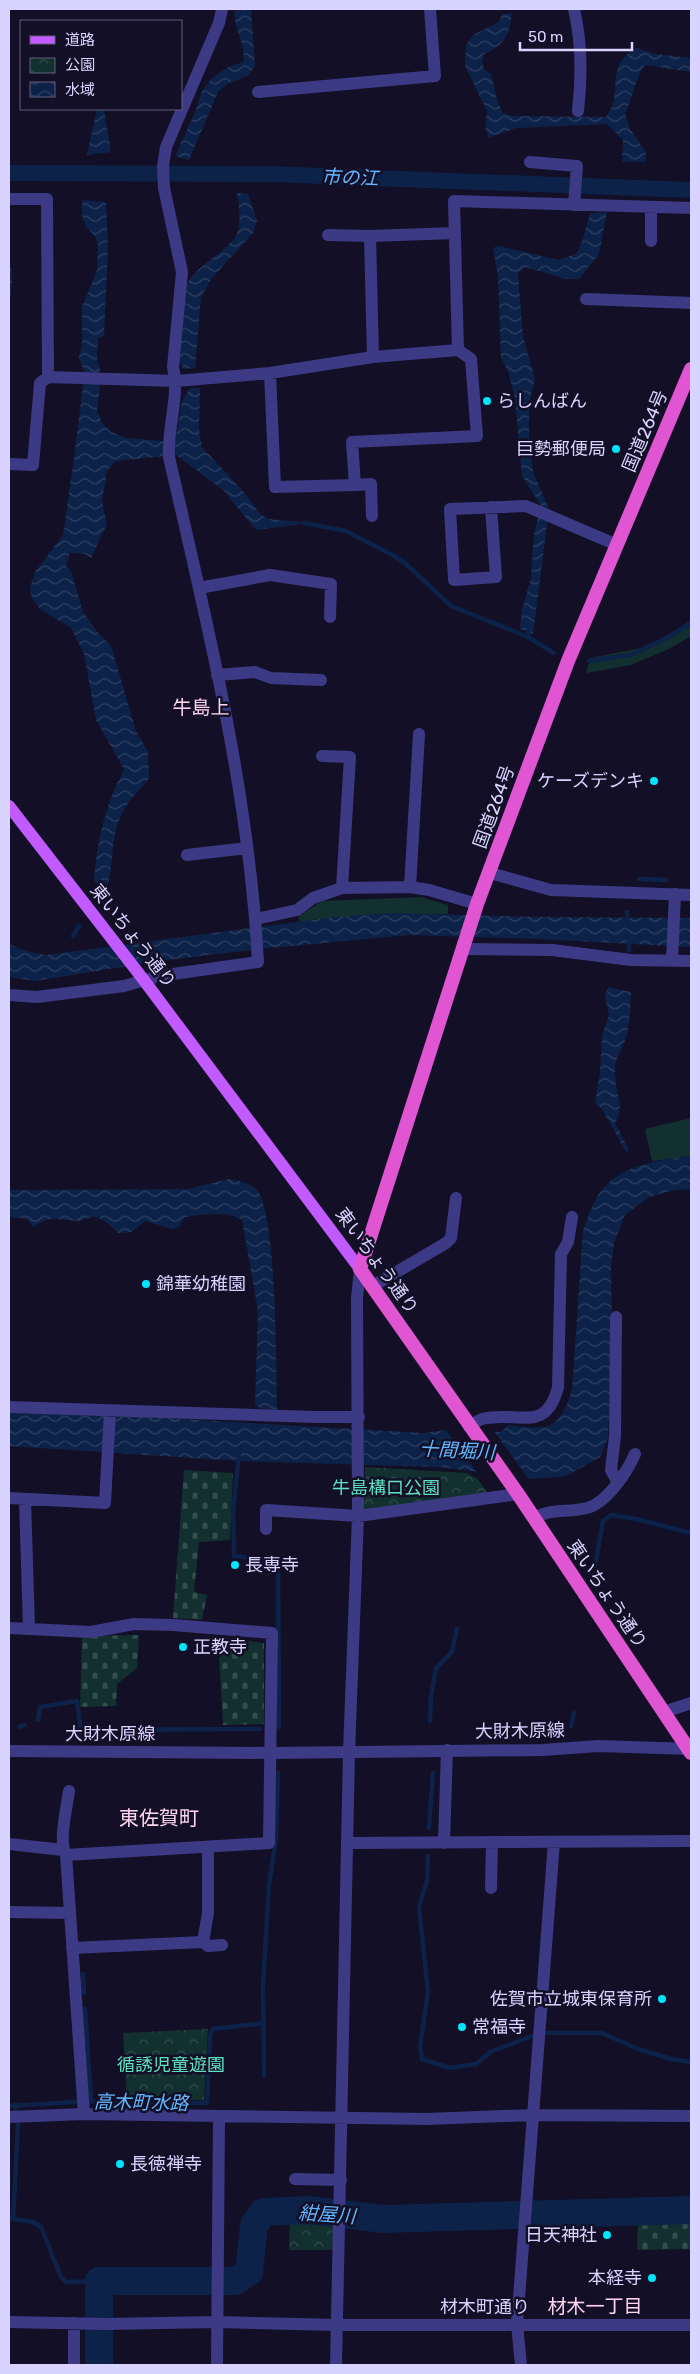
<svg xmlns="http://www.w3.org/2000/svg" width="700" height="2374" font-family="Rubik,'Noto Sans JP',sans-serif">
	<defs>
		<pattern id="cemetery-stones" width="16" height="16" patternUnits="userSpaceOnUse" patternTransform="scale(1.25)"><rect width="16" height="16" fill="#12302f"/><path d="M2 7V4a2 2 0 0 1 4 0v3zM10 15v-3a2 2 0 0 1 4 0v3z" fill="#344d4e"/></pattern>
		<pattern id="park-crowns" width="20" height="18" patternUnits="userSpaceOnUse" patternTransform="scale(1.25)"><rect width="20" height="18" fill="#12302f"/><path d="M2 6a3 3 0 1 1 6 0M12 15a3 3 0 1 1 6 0" fill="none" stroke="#344d4e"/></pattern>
		<pattern id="water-waves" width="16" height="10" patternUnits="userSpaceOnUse" patternTransform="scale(1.25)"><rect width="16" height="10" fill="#0c2248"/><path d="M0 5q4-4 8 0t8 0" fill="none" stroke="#2f4163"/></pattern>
	</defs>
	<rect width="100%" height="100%" fill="#130f26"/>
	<path fill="#12302f" d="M691 620V636L669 649 631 665 586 673 590 658 641 648 668 635Z
		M421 897 448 905V914C398 914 349 914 300 922L298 917 322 901Z
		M691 1118V1156L652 1161 645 1129Z"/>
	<path fill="url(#cemetery-stones)" d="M184 1470 233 1473 230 1540 199 1542 194 1592 207 1595 202 1620 173 1618Z
		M139 1635 137 1668 117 1684 116 1706 80 1707 82 1636Z
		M218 1637 264 1643V1724L223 1725Z
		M673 2219H691V2249L637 2250 638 2223Z"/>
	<path fill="url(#park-crowns)" d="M365 1467 467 1473 478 1479 489 1495 364 1512Z
		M208 2029 204 2100 127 2099 123 2033Z
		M290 2217 314 2218 336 2222V2250H289Z"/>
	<path fill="url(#water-waves)" d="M235 9H251L255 66 248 76 229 83 218 92 189 160 175 156 195 112 202 91 212 78 228 67 243 62C247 44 232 28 235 9Z
		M512 13C509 37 505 44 483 55 482 65 482 69 491 74L498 103 503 113 513 116 606 117C609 111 614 105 614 99 617 77 613 60 637 48L655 54 691 58V72L645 65C635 79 632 98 625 114L630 129 646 152 645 162H622L623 140 607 124 516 128 489 138 485 128 487 111 465 66 466 45 473 35 499 22 502 14Z
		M97 109H104L111 152 87 155Z
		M237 193 248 194 257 221 253 233 212 278 201 297 195 368 184 369 178 362C180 346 180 298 186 286 195 264 233 250 238 231 241 219 239 205 237 193Z
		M82 200 106 202 108 248 104 336 98 338 97 359 100 370V386L97 410 103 424 111 432 127 438 175 442 182 401 190 388H200L199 429 202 447 243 491 261 515 269 519 310 523 256 530 223 490 176 455 116 461 107 471 102 501 107 524 91 558 85 554 70 553 66 566 71 571 83 612 98 633 111 646 136 731 148 752 149 779C138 791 125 804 119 820 111 841 113 865 108 886L102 887 94 881C96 842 106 804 124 769L96 720 84 654 71 628 40 609 32 598 30 588 35 572 63 535 74 458 83 385 84 371 79 358 82 341V307L97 270 98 245 96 238 86 226 82 215Z
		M607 212 599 254 579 279H566L525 267 518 274 523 337 535 379 529 403V440L533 472 549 509 533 634 520 629 522 609 531 579 534 533 541 506 522 476 515 399 509 374 501 357 498 277 493 248 499 246 558 260 576 254 582 242 590 213Z
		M9 261C15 274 11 291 9 305Z
		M389 913 536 917 691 918V947L538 939 409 935 250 950 159 961 35 981 9 977V944L26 951 46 955 327 918Z
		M608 987 631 992C630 1006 630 1024 626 1038 622 1049 615 1058 615 1071 614 1089 626 1106 615 1123L629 1150 626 1152 602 1109 595 1103 600 1073 602 1036 609 1015 605 997Z
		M691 1156V1189L670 1191 649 1197 625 1215 614 1243 611 1265 612 1340 608 1438 600 1457 566 1476 534 1479 440 1467 238 1461 9 1446V1413L148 1417 423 1433 446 1430 501 1432 508 1425C548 1430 560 1431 572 1389L583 1230C588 1217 593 1202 601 1191 622 1164 660 1160 691 1156Z
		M229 1179C238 1181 251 1183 257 1190 277 1214 276 1372 277 1410L262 1409 255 1405 258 1311 242 1220C225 1210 204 1215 185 1217L179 1227 172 1229 145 1221 132 1232 118 1233C111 1227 104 1218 95 1217 90 1217 84 1220 79 1221 60 1221 51 1214 33 1227L27 1219 9 1217V1190L188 1189Z"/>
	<path fill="#130f26" d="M445 1428 493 1430 530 1481 478 1474Z"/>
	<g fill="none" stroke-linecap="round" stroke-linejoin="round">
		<path stroke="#0c2248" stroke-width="4.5" d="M304 523 346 531 394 556 405 563 451 606 528 637 554 653
			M528 637 529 626
			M589 661 631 655 667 638 691 623
			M639 879 666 880
			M627 912 628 923
			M73 936 79 926
			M629 939V950
			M239 1456 233 1510 234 1556 278 1560 279 1727
			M595 1566 603 1521 611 1515 636 1519 691 1533
			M38 1720 40 1707 77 1701 81 1730 260 1729
			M430 1721 431 1696 436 1668 452 1652 457 1629
			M571 1726 574 1713
			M19 1727 24 1725
			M429 1828 433 1773
			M428 1856 427 1881 419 1907 428 1992 420 2047 422 2059 450 2068 476 2064 490 2052 532 2036
			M83 1974 84 1993
			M85 2009 91 2101
			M548 2033H602L638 2049 671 2059 691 2062
			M264 2076 263 1986 269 1885 276 1838 278 1773
			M9 2106 91 2101 207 2103 210 2035 213 2029 264 2023
			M9 2218 33 2222 41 2227 61 2277 66 2282 99 2281
			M13 2219 18 2123 15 2105"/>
		<path stroke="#0c2248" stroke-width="16" d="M9 173 269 174 691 190"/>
		<path stroke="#0c2248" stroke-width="28" d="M99 2365V2281H235L249 2272 254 2225 263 2212 308 2210 384 2219 691 2210"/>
		<path stroke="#3d3a85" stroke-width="12" d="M574 9C582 43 582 76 578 111
			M258 92 435 76 430 9
			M530 162 577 166 574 205
			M9 199H47L48 377
			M328 235 370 236
			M651 241V207
			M586 299 691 303
			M373 357 370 236 455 233
			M270 373 275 487 355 485 352 442 477 436 471 359 458 350
			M9 464 33 465 40 383 48 377 176 381 270 373 373 357 458 350 454 201 691 208
			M355 485 371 484 372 516
			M491 507 496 577 454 580 450 509 526 506 617 545
			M199 588 270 575 331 584 330 617
			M217 675 255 672 271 678 321 680
			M322 756 350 757 342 888
			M187 855 247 848
			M410 887 419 734
			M256 919 297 910 313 898 342 888 410 887 429 890 477 904
			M462 949 552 950 631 960 691 961
			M672 961 675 894
			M9 995 37 997 124 986 159 976 258 962C249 791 207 623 169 457 167 427 180 396 173 367L182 272 164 188 163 166 166 147 219 23 222 9
			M373 1286 446 1243 451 1238 456 1198
			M616 1317 615 1436 611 1470 617 1481
			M9 1407 315 1417H359
			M469 1427C473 1424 478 1420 482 1419 517 1410 546 1435 558 1387L561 1254 568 1242 572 1217
			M9 1498 105 1503 110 1411
			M25 1499 29 1628
			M534 1518C551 1508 568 1513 587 1508 607 1503 627 1472 635 1454
			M266 1529V1510L358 1516 518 1494
			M9 1628 91 1632 134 1624 173 1625 272 1633 269 1843 66 1855
			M664 1712 691 1703
			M69 1791C67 1807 58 1842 66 1855L84 2114
			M348 1843 691 1841
			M444 1843 447 1750
			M9 1844 63 1850
			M208 1847V1913L203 1942 208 1946 222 1945
			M491 1888 492 1842
			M9 1912 69 1913
			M72 1948 203 1942
			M9 2117 84 2114 427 2119 533 2115 691 2116
			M295 2179 341 2180
			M9 2322 106 2324 217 2322 338 2325H691
			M74 2365V2323
			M217 2365 219 2117
			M336 2365 349 1752 358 1516 357 1298 360 1269
			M521 2365 517 2324 554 1842"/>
		<path stroke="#3d3a85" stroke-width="12" d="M490 873 551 890 691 895
			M9 1751 271 1753 543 1750 598 1746 691 1749"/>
		<path stroke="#c25bff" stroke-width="12" d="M9 806 143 979 360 1269"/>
		<path stroke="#e055d1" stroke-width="14" d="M691 369 568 661 477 904 360 1269 518 1494 691 1753"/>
	</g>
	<g fill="#00e5ff" stroke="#130f26" stroke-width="2">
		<circle cx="487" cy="401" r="5"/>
		<circle cx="616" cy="449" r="5"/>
		<circle cx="654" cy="781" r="5"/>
		<circle cx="146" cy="1284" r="5"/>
		<circle cx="235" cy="1565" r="5"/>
		<circle cx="183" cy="1647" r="5"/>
		<circle cx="662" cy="1999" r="5"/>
		<circle cx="462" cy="2027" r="5"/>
		<circle cx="120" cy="2164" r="5"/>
		<circle cx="607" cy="2235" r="5"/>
		<circle cx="652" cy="2278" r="5"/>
	</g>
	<g text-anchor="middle" stroke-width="5" stroke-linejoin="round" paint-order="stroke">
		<g font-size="18" fill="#d9d4ff" stroke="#130f26" text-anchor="start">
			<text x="497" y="407">らしんばん</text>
			<text x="606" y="455" text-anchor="end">巨勢郵便局</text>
			<text x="644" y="787" text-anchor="end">ケーズデンキ</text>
			<text x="156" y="1290">錦華幼稚園</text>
			<text x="245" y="1571">長専寺</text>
			<text x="193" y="1653">正教寺</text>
			<text x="652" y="2005" text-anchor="end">佐賀市立城東保育所</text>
			<text x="472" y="2033">常福寺</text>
			<text x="130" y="2170">長徳禅寺</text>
			<text x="597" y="2241" text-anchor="end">日天神社</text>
			<text x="642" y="2284" text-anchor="end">本経寺</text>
		</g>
		<g font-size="18" fill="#d9d4ff" stroke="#130f26">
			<text transform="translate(645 431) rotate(-67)" y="6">国道264号</text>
			<text transform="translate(494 807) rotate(-70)" y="6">国道264号</text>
			<text transform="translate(133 936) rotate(52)" y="6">東いちょう通り</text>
			<text transform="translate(377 1261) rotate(54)" y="6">東いちょう通り</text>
			<text transform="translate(607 1594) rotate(56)" y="6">東いちょう通り</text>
			<text transform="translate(520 1731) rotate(-1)" y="6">大財木原線</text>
			<text x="110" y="1740">大財木原線</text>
			<text x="485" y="2313">材木町通り</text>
		</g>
		<g font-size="18" fill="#5fe0c0" stroke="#130f26">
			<text x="386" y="1494">牛島構口公園</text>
			<text x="171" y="2071">循誘児童遊園</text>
		</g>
		<g font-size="19" font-style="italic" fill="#62b6ff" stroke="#130f26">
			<text transform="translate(350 177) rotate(2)" y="7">市の江</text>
			<text transform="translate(457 1450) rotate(3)" y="7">十間堀川</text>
			<text transform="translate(141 2102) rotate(1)" y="7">高木町水路</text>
			<text transform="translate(327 2214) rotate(4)" y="7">紺屋川</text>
		</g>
		<g font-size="19" fill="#ffd6f0" stroke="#130f26">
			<text x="201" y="714">牛島上</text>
			<text x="595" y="2313">材木一丁目</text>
		</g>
		<g font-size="20" fill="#ffd6f0" stroke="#130f26">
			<text x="159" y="1825">東佐賀町</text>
		</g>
	</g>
	<rect width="700" height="2374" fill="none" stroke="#d9d4ff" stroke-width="20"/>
	<rect x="20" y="20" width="162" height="90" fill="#130f26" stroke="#625e7d"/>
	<rect x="30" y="36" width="25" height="8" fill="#c25bff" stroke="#625e7d"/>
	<text x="65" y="45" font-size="15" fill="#d9d4ff">道路</text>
	<rect x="30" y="58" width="25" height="15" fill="url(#park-crowns)" stroke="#625e7d"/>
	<text x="65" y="70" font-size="15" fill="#d9d4ff">公園</text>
	<rect x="30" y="82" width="25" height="15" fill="url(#water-waves)" stroke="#625e7d"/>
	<text x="65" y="95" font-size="15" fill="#d9d4ff">水域</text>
	<path d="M520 42v8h112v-8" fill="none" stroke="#d9d4ff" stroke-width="2.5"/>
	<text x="528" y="42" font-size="15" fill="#d9d4ff" stroke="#130f26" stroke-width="4" paint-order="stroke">50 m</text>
</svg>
